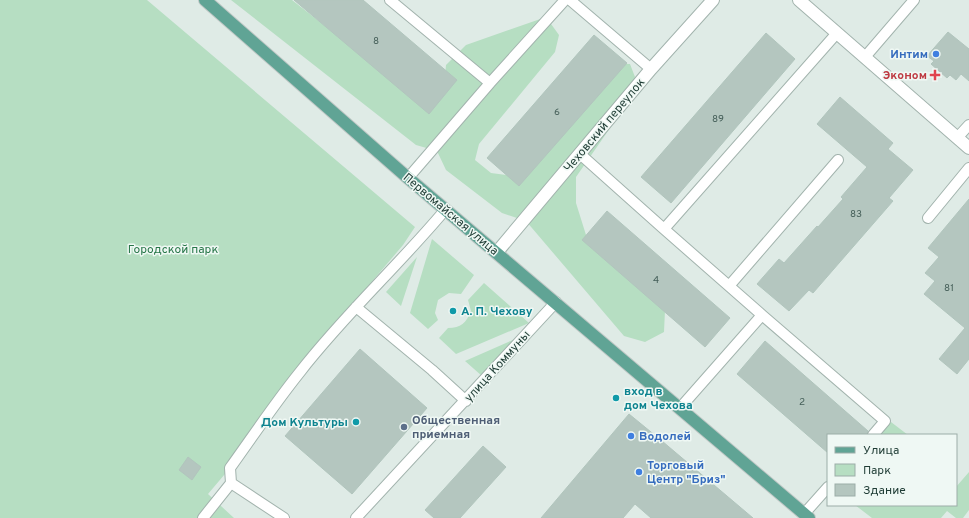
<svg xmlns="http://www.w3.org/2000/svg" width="969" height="518" font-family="Overpass,sans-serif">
	<rect width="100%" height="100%" fill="#dfebe6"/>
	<path fill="#b6dec2" d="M0 0H147L415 227 403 245 302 364 230 468 208 494 234 518H0Z
		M231 0H292L422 102 444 87 446 65 466 45 546 17 559 35 555 52 479 144 475 160 491 173 522 177 617 64H630L635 77 624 108 576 177V203L586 235 665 310 664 332 645 342 624 336 526 221 502 213 446 170 437 151 416 145Z
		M432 239 474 275 461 294 449 293 438 300 435 313 438 320 428 329 410 313Z
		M417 257 401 306 386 292Z
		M484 283 529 323 456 354 439 338 448 328C461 328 466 323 471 311L468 300Z
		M515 339 482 376 465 361Z
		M891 422 908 435H880Z
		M969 472V510L963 518H956L947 511 941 518H872L855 505H956V487Z"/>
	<path fill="#b4c6bf" stroke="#b1c5bd" d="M294 0H363L457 80 429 114Z
		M948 32 969 49V81L961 74 956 80 950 75 947 78 931 64 934 61 927 56Z
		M766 33 795 59 671 203 641 177Z
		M594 35 627 63 519 186 487 158Z
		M840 97 893 143 888 149 913 170 889 198 893 201 813 293 809 290 789 311 757 284 779 259 784 263 817 226 818 227 843 199 841 197 867 167 817 124Z
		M969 199V359L957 374 939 359 965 328 924 294 935 281 925 273 939 257 928 248Z
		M607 211 730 318 705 347 582 240Z
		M765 341 868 431 867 435H828V453L737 374Z
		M360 349 427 408 352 494 285 436Z
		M629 414 662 441 753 518H651L635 504 623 518H541Z
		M483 446 506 467 460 518H434L425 510Z
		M188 457 201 467 192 480 179 470Z"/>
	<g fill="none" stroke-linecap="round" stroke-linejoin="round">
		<g stroke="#a2b3ad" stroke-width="12">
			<path id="lane" d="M390 0 490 83
				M570 0 651 69
				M865 57 914 0
				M957 138 969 125
				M580 154 664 229 837 33
				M408 178 490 83 565 0
				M928 218 969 168
				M664 229 762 315 680 408
				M729 286 838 160
				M356 307 432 370 466 401
				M762 315 885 421 873 435
				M804 514 828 487
				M203 518 231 483
				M284 518 231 483 230 468C253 436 275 403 300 372 344 315 399 265 445 210
				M356 518 556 302"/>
		</g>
		<g stroke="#a2b3ad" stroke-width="14">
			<path id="street" d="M799 0 969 148
				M497 252 651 69 713 0"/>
		</g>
		<g stroke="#c0c8c6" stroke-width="14">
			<path id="primary" d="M205 0 408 178 809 518"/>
		</g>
		<use href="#lane" stroke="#fff" stroke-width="10"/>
		<use href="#street" stroke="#fff" stroke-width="12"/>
		<use href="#primary" stroke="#60a495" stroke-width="12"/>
	</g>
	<g fill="#3f7fe0" stroke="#eff8f4" stroke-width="1.5">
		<circle cx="936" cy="54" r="4"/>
		<circle cx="631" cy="436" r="4"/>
		<circle cx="639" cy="472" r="4"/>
	</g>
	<path fill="#e0444e" stroke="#eff8f4" stroke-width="1.5" d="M933 69h4v4h4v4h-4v4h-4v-4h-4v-4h4z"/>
	<g fill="#0f9aa8" stroke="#eff8f4" stroke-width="1.5">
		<circle cx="453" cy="311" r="4"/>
		<circle cx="616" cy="398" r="4"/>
		<circle cx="356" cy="422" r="4"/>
	</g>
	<circle fill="#5c6f8a" stroke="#eff8f4" stroke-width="1.5" cx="404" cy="427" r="4"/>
	<g text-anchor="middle" stroke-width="3" stroke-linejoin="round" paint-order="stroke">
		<g font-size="10" fill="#445e58">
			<text x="376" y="44">8</text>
			<text x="557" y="115">6</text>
			<text x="718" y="122">89</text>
			<text x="856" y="217">83</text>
			<text x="656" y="283">4</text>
			<text x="949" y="291">81</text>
			<text x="802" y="405">2</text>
		</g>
		<g font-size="12" font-weight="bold" fill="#366cbe" stroke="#eff8f4" text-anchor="start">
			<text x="928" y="58" text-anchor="end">Интим</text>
			<text x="639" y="440">Водолей</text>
			<text x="647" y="469">Торговый<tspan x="647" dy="14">Центр "Бриз"</tspan></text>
		</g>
		<g font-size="12" font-weight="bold" fill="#be3a42" stroke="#eff8f4" text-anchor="end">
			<text x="927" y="79">Эконом</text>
		</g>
		<g font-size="12" fill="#1f3c35" stroke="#eff8f4">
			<text transform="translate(604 125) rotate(-50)" y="4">Чеховский переулок</text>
			<text transform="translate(451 214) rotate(40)" y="4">Первомайская улица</text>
			<text transform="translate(497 366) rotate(-48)" y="4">улица Коммуны</text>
		</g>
		<g font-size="12" fill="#277648" stroke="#eff8f4">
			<text x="173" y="253">Городской парк</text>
		</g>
		<g font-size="12" font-weight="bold" fill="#0d838f" stroke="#eff8f4" text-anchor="start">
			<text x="461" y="315">А. П. Чехову</text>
			<text x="624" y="395">вход в<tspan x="624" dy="14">дом Чехова</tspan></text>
			<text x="348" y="426" text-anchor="end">Дом Культуры</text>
		</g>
		<g font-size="12" font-weight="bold" fill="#4e5e75" stroke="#eff8f4" text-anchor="start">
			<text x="412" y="424">Общественная<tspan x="412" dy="14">приемная</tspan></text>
		</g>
	</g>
	<rect x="827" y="434" width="130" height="72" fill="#eff8f4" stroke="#9cada8"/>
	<rect x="835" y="447" width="20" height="6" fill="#60a495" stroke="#9cada8"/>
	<text x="863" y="454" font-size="12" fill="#1f3c35">Улица</text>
	<rect x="835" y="464" width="20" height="12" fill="#b6dec2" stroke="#9cada8"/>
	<text x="863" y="474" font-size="12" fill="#1f3c35">Парк</text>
	<rect x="835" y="484" width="20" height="12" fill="#b4c6bf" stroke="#9cada8"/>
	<text x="863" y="494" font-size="12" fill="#1f3c35">Здание</text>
</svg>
